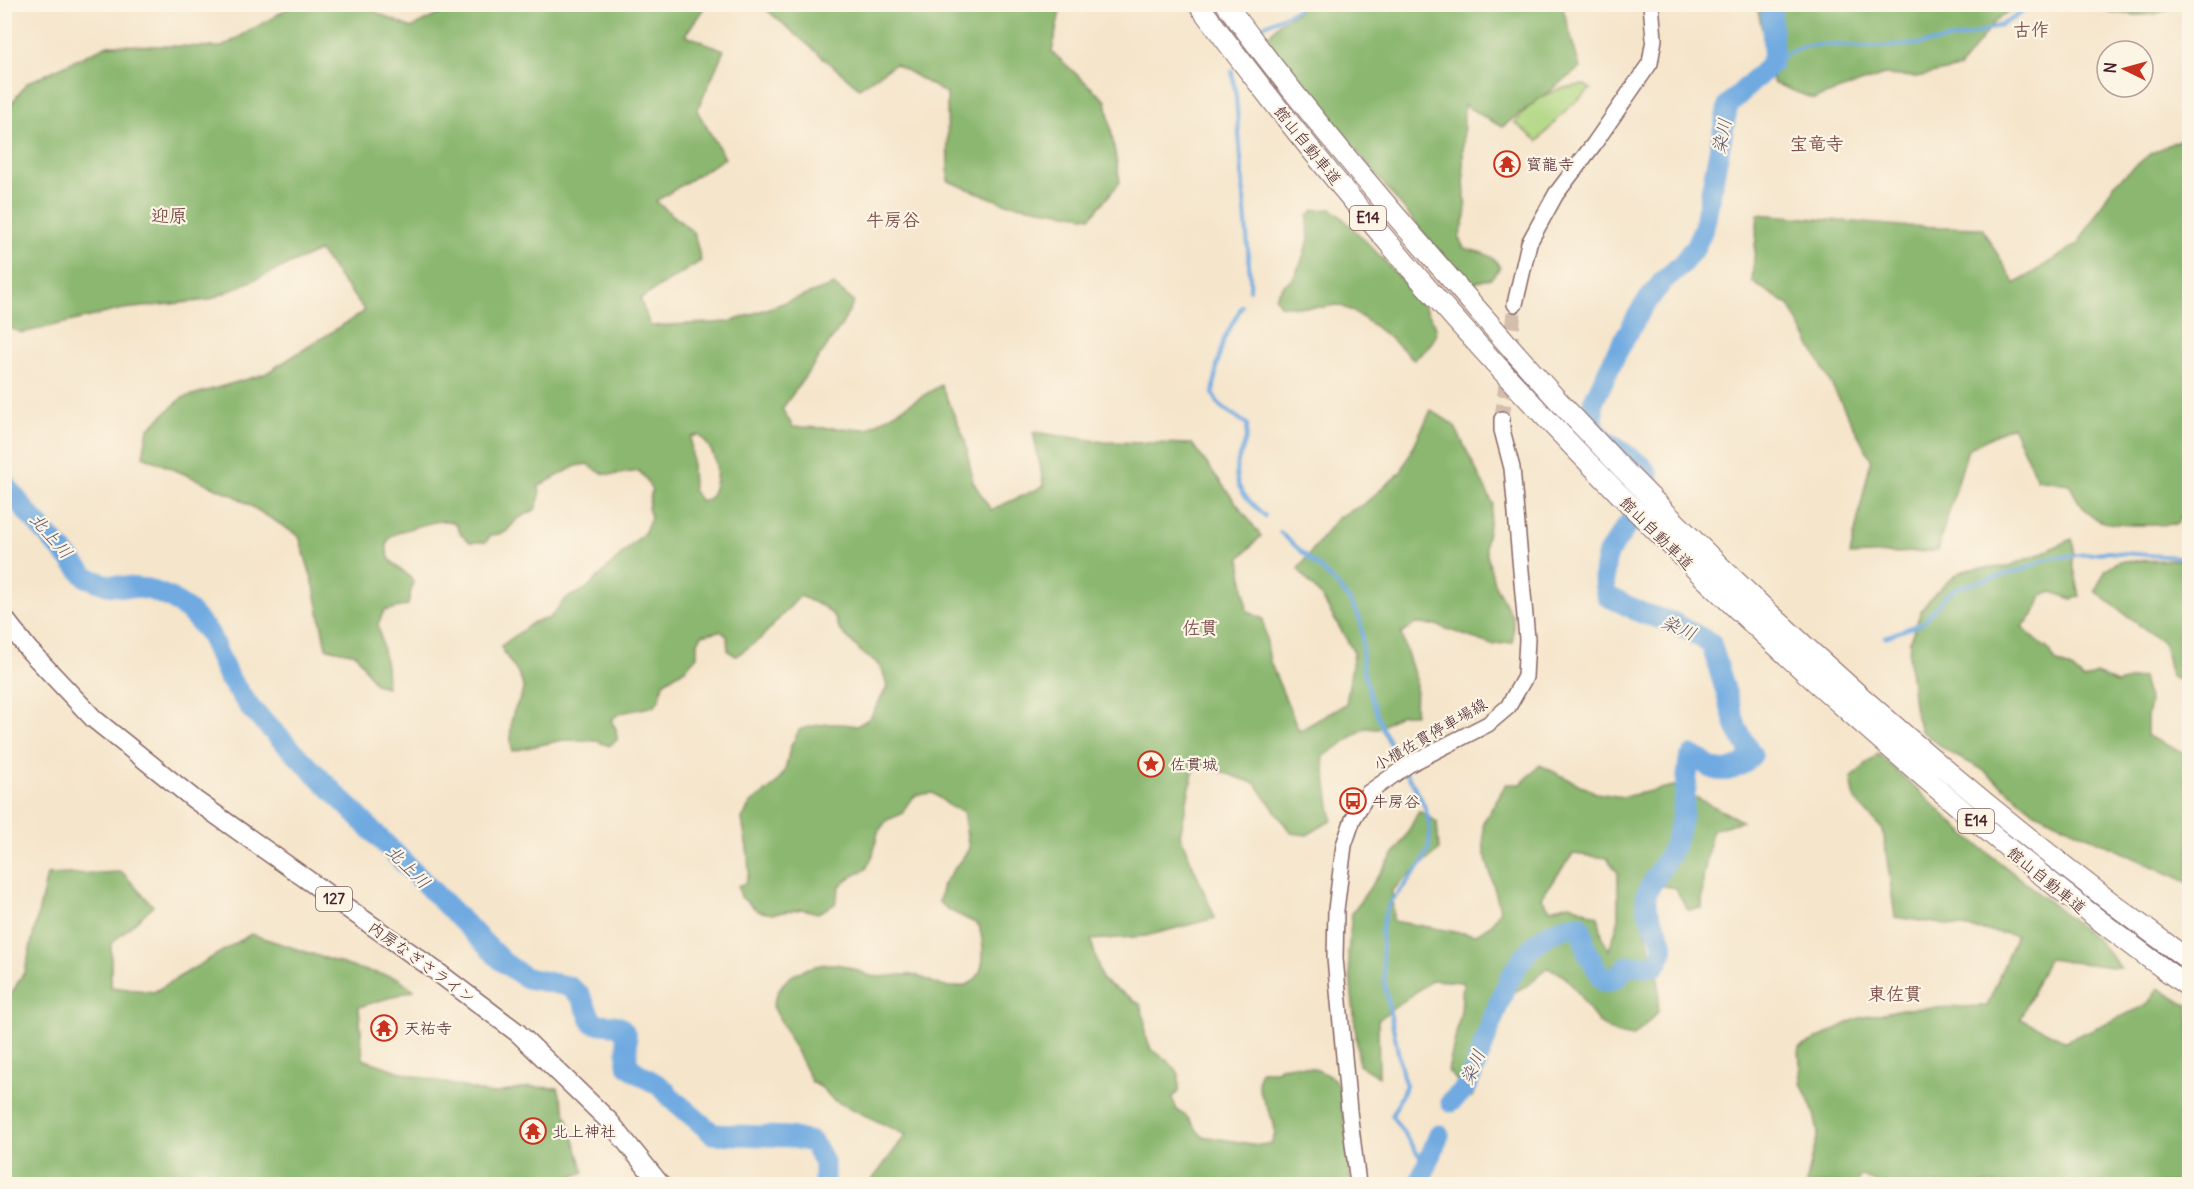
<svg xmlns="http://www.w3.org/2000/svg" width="2194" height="1189" font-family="Delius,'Klee One',sans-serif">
	<rect width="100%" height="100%" fill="#fcf5e5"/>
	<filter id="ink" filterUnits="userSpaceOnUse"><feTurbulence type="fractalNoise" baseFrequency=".0167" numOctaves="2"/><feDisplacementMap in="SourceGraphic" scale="12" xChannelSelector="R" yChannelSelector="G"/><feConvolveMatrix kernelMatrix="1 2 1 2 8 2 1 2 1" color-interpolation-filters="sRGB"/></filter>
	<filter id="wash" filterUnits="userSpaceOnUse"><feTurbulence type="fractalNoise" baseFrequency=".008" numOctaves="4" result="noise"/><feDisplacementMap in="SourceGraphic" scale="24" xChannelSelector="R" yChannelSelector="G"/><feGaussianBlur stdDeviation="1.35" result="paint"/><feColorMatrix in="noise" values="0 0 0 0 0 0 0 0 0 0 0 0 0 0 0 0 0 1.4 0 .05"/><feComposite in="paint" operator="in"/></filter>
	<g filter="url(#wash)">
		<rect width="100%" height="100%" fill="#f5e5cb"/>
		<path fill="#afd681" stroke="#7c7a56" stroke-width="1.5" d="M1584 85 1591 89 1568 108 1538 141 1515 123C1534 97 1552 88 1584 85Z"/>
		<path fill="#8bb76f" stroke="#6a6b4d" stroke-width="1.5" fill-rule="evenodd" d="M294 5H361L411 28 457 5H706L685 35 724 50 697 111 725 158 656 201 694 233 701 261 640 299 650 326 730 322 834 285 854 302 841 326 782 409 793 427 868 429 941 385 965 440 973 482 991 510 1044 486 1033 432 1104 442 1192 444 1261 536 1240 558 1247 611 1263 619 1270 662 1299 731 1346 704 1354 652 1321 596 1298 569 1337 518 1364 504 1401 472 1431 410 1454 425 1493 504 1485 546 1494 583 1513 618V642L1492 645 1436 625 1415 624 1401 634 1416 680 1415 714H1401L1378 729 1365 728 1323 757 1332 820 1307 835 1291 833 1256 784 1195 762 1180 835 1215 918 1146 936 1091 940 1102 980 1140 1004 1145 1021V1034L1151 1049 1168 1061 1179 1074V1091L1172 1098 1177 1110C1192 1118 1190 1124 1202 1136L1258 1145 1271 1144C1272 1140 1276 1134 1275 1130 1274 1112 1250 1089 1261 1071H1275L1280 1067 1294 1065 1311 1068 1320 1071 1334 1079 1341 1092 1351 1184H869L906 1135 833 1100 822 1088 812 1082 773 1006C775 999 778 991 782 985 793 970 824 961 841 965 852 967 861 973 871 976 884 979 900 973 913 975 923 976 933 984 943 986 987 994 987 956 979 925L949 910 939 902 943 884 969 849 963 811 951 807 933 793 916 795 908 803 902 814 887 820 878 832 873 855 866 869 853 876 840 886 835 904 818 913 802 909 772 914 758 911 741 897 738 886 745 883 749 873 748 854 742 819 750 804 775 785 785 771 790 748 799 730C820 723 835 722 857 726L870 718 887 687 883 671 875 661 863 654 849 639 839 629 835 617 824 607 800 596 760 639 736 656 728 651 727 636 720 631 702 635 697 644V656L685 669 663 683 660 697 655 706 620 713 611 720 616 729 617 740 609 746 597 741 563 740 512 751C511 739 509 726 513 714 515 705 524 696 523 687 521 671 506 661 501 646L534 622 550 618 565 599 586 589 645 532 651 517 648 508 652 490 646 479 639 471C616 474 607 480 587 464L576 466 539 486 540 496 535 510 517 519 506 532 490 536 486 542H470L461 534 455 523C452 522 449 521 446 521 437 520 397 531 391 537 386 542 386 549 388 555 391 566 406 569 413 582L408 605 384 611 378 624 386 666 387 687 375 684 356 654 326 648 314 586 299 536 235 496 143 456 148 429 182 398 265 374 365 311 319 251 209 300 123 309 22 333 5 326 4 113 27 83 108 45 222 47ZM699 435C718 453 721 475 710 498L701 501 693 491 691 437Z
			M761 5H1061L1052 52 1106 101 1120 182 1091 217 1004 203 948 181 947 94 895 64 859 88Z
			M1302 5H1562L1580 68 1502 127 1464 105 1463 159 1466 216 1459 238 1464 248C1478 252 1494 253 1500 268L1491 278 1470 284 1429 240 1266 39 1280 22 1296 13Z
			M1757 5V4L2024 5 1997 19 1959 68 1916 77 1884 75 1814 99 1773 83Z
			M2075 5H2174C2150 26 2104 8 2075 5Z
			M2189 135V524L2180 517 2177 524C2159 525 2108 528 2094 518 2082 510 2076 497 2069 484L2037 479 2012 426 1968 449 1937 551 1850 555 1871 459 1789 305 1752 282 1758 214 1901 226 1982 228 2015 284 2078 244 2115 183 2150 154Z
			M1332 209C1350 223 1437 312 1436 331 1435 344 1422 352 1414 360 1401 346 1355 308 1337 305 1332 305 1327 307 1323 307 1308 308 1294 307 1280 305L1275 297 1284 285 1293 279 1302 260 1309 239 1308 216 1314 210Z
			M2072 539 2074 545 2073 564 2080 596 2072 599 2052 592 2042 596 2035 613 2022 627 2035 640 2048 649 2056 662 2073 670 2084 680 2096 674 2117 683 2142 677 2150 702 2147 717V736L2189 755V883L2035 812 1980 768 1952 754 1921 731 1914 706 1909 659 1910 640 1922 609 1938 590 1960 572 1971 569 2006 567 2042 553Z
			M2180 560 2189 561V684L2171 677 2164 644 2095 591 2106 569 2119 561Z
			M1878 754 1973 841 2097 940 2121 968 2048 959 2020 1019 2066 1041 2147 1005 2158 988 2189 1006V1184H1879L1861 1175 1856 1184H1806L1818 1133 1814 1113 1801 1083 1799 1048 1856 1019 1902 1009 1987 1006 2016 935 1895 917 1883 830 1855 800 1851 778Z
			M1540 765 1596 793 1623 797 1674 786 1742 821 1712 830 1703 879 1702 908 1688 910 1675 888 1642 882 1637 896 1659 985 1658 1012 1633 1037C1622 1036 1612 1033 1602 1025 1582 1008 1575 973 1546 968L1528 985 1487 1006 1491 1046 1472 1097 1448 1071 1461 1011 1463 982 1432 980 1378 1020 1379 1077 1359 1065 1348 954 1352 913 1403 841 1419 811 1437 822 1439 850 1392 890 1393 921 1475 935 1492 924 1500 909 1484 851 1483 823 1506 784H1521ZM1573 854 1607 858 1618 873V923L1609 950 1603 939 1598 916 1570 904 1550 909 1541 897Z
			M122 872 153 906 111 944V987L154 992 251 934 355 968 398 978 414 990 359 1007 363 1059 407 1074 492 1094 530 1087 558 1088 584 1172 554 1184H5V1004L25 971 47 875Z"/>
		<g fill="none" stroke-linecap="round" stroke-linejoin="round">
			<path stroke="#70aae1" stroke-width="4" d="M1255 30 1296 10 1301 4
				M1771 64C1780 57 1792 49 1803 47 1825 42 1850 47 1872 47 1914 46 2003 39 2029 4
				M1232 71 1236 97 1248 247C1248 262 1251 275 1250 290
				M1242 306 1224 339 1217 365 1213 394 1220 406 1247 424C1248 437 1244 445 1240 456 1228 484 1246 498 1265 516
				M1280 532C1302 553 1347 588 1358 615 1365 632 1361 649 1363 666 1368 696 1385 738 1401 764
				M1885 637 1923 623 1946 595 1959 587 2022 570 2050 558 2106 552 2177 557 2190 555
				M1405 771 1420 796 1426 810 1430 828 1429 847 1422 864 1389 904 1385 913 1381 933 1385 987 1403 1077 1406 1085 1392 1116 1426 1166"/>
			<path stroke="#70aae1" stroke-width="21" d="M4 483 26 511 86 577 107 585 148 589 171 598 189 611 209 633 228 677 252 710 503 962 526 978 568 986 580 995 593 1023C600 1025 607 1024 614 1025 632 1028 626 1051 627 1064 639 1078 663 1083 669 1096L713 1134 789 1137 812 1142 824 1162V1184
				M1451 1102C1456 1097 1463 1092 1467 1085 1494 1035 1505 930 1579 925L1582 932 1587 952 1604 981C1618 982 1619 972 1628 966H1655C1677 940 1644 923 1646 898 1646 888 1666 863 1672 850 1684 823 1685 790 1689 760L1692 756C1699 758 1702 761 1708 766 1724 776 1741 768 1752 755L1737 729 1711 643 1672 622 1644 614 1607 596C1602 582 1604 567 1608 553L1647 497 1649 476 1641 465 1606 441 1596 431 1593 421V402L1617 352 1642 308 1663 281 1681 265 1695 247 1704 227 1728 105 1771 64 1773 50 1771 4
				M1419 1184 1439 1135"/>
		</g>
	</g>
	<g filter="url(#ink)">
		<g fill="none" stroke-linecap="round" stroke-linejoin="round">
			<path stroke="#d3bdab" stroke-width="15" stroke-dasharray="15 8" stroke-linecap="butt" d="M1502 419 1515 304"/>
			<g stroke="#866463" stroke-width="18">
				<path id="secondary" d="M1515 304 1529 243 1556 194 1594 144 1650 63 1654 39 1651 4
					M1358 1184 1349 1111 1335 958 1336 910 1344 845 1353 819 1368 793 1408 765 1488 724 1508 707 1525 677 1527 639 1512 468 1502 430V419"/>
			</g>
			<g stroke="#866463" stroke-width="21">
				<path id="trunk" d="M4 618 28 649 94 719 195 800 436 971 518 1033 609 1121 660 1184"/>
			</g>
			<g stroke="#866463" stroke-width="22">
				<path id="motorway" d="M1198 4C1392 265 1613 503 1856 718 1963 813 2073 904 2190 988
					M1226 4C1298 102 1376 194 1456 285 1492 326 1528 368 1565 408 1754 611 1965 797 2190 961"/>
			</g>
			<use href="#secondary" stroke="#fff" stroke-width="15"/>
			<use href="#trunk" stroke="#fff" stroke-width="18"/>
			<use href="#motorway" stroke="#fff" stroke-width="20"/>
		</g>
	</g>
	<defs>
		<g id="temple-ring" transform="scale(1.35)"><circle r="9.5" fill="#fcf5e5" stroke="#c8321e" stroke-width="1.5"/><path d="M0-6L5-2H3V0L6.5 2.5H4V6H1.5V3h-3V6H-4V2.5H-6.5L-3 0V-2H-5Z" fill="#c8321e"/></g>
		<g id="sight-ring" transform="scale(1.35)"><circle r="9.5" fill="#fcf5e5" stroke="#c8321e" stroke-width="1.5"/><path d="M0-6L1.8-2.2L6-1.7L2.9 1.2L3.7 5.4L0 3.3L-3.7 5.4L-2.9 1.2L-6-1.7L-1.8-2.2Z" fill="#c8321e"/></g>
		<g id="bus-ring" transform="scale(1.35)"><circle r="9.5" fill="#fcf5e5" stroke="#c8321e" stroke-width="1.5"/><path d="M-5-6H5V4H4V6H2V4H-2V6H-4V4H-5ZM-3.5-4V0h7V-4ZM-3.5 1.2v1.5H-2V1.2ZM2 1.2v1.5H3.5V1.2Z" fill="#c8321e"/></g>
	</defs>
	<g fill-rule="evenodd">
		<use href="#temple-ring" x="1507" y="164"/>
		<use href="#sight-ring" x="1151" y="764"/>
		<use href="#bus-ring" x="1353" y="801"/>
		<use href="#temple-ring" x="384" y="1028"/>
		<use href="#temple-ring" x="533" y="1131"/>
	</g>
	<g text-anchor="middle" stroke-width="4.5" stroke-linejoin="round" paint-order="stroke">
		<g fill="#fcf5e5" stroke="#7f5f63" stroke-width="1.5">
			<rect x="1350" y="206" width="36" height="24" rx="4.5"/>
			<rect x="1958" y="809" width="36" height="24" rx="4.5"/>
			<rect x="316" y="887" width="36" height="24" rx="4.5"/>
		</g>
		<g font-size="15" font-weight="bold" fill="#4a1f2b">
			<text x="1368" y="223">E14</text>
			<text x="1976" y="826">E14</text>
			<text x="334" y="904">127</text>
		</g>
		<g font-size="16" fill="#4a1f2b" stroke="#fcf5e5">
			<text transform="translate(1308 145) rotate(51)" y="6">館山自動車道</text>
			<text transform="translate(1657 533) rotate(45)" y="6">館山自動車道</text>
			<text transform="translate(1430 734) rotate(-30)" y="6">小櫃佐貫停車場線</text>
			<text transform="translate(2047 880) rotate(39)" y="6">館山自動車道</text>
			<text transform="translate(422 962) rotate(36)" y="6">内房なぎさライン</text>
		</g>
		<g font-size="16" fill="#4a1f2b" stroke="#fcf5e5" text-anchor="start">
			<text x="1526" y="170">寳龍寺</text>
			<text x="1170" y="770">佐貫城</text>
			<text x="1372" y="807">牛房谷</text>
			<text x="404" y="1034">天祐寺</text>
			<text x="552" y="1137">北上神社</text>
		</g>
		<g font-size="18" font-weight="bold" fill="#7d4e4c" stroke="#fcf5e5">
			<text x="2031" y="36">古作</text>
			<text x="1817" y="150">宝竜寺</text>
			<text x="169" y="222">迎原</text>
			<text x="893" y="226">牛房谷</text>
			<text x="1200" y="634">佐貫</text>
			<text x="1895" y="1000">東佐貫</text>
		</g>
		<g font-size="18" font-style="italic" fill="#57506b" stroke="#fcf5e5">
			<text transform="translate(1722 136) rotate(-79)" y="6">染川</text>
			<text transform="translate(51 536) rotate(49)" y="6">北上川</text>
			<text transform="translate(1679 628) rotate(24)" y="6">染川</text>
			<text transform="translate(408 867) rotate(45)" y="6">北上川</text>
			<text transform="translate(1473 1067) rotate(-66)" y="6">染川</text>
		</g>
	</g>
	<rect width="2194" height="1189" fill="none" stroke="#fcf5e5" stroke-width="24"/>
	<g transform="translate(2125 69) rotate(275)"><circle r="28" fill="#fcf5e5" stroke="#b59f9b" stroke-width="1.5"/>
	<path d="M0-4.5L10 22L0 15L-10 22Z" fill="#c8321e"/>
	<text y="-9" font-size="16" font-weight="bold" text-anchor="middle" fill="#4a1f2b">N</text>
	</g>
</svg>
